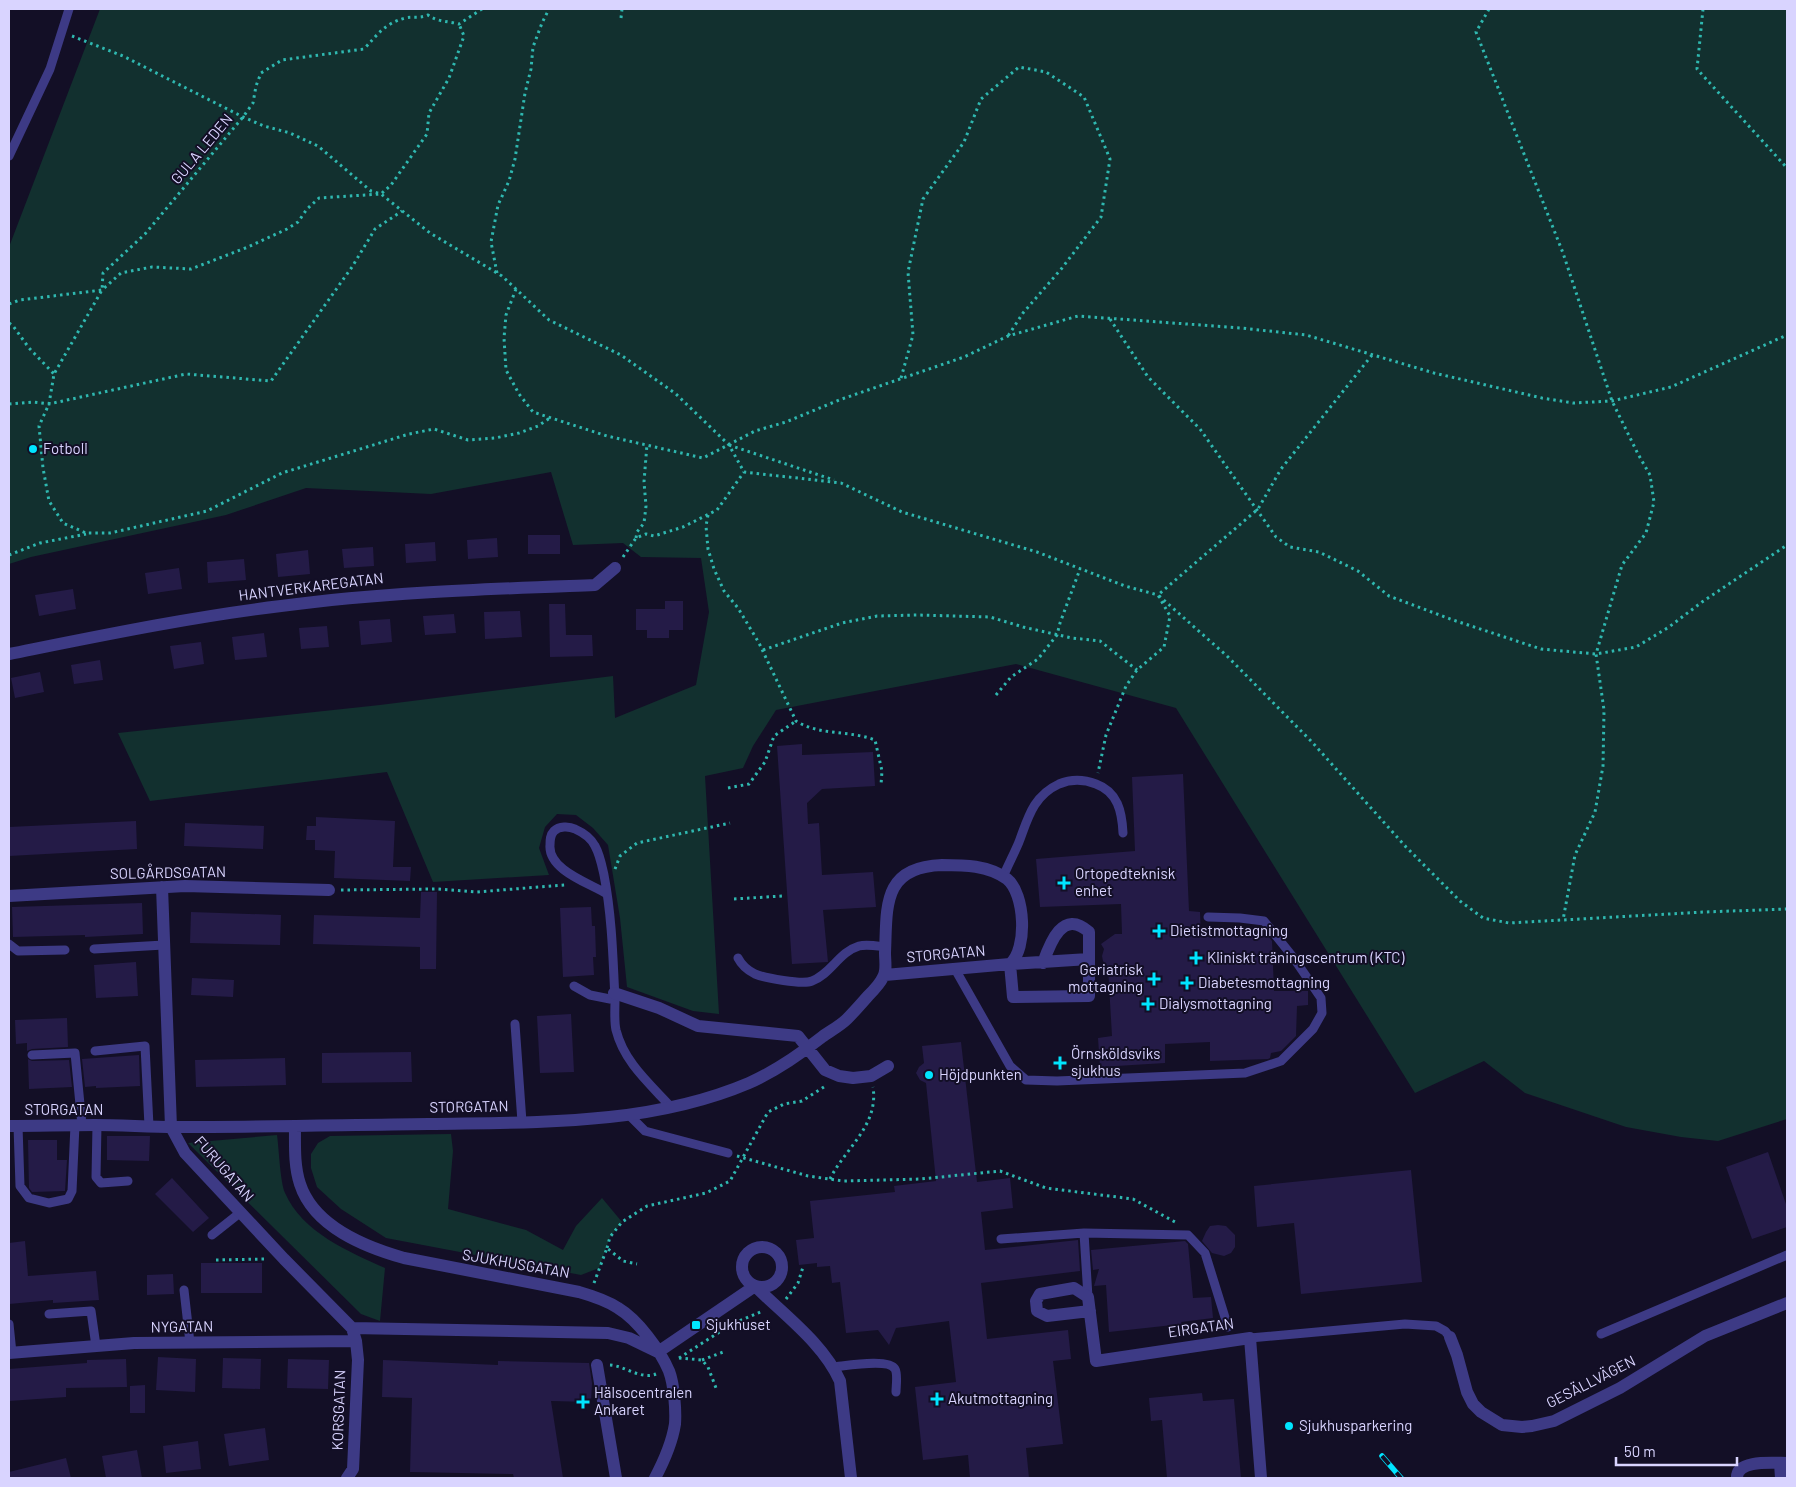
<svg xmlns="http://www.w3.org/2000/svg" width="1796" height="1487" font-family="Barlow,sans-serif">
	<rect width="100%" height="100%" fill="#130f26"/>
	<path fill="#12302f" d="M100 9H1787V1119L1718 1141 1681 1137 1626 1127 1525 1093 1484 1061 1415 1093 1176 708 1016 664 776 710 753 746 743 768 705 776 719 1014 693 1011 627 987 620 918 608 845 593 828 576 815 557 814 545 827 539 848 549 875 433 882 387 772 150 801 118 733 380 705 613 676 615 718 696 685 709 612 701 558 641 557 623 543 573 545 551 472 431 494 306 488 226 515 31 557 9 564V247Z
		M451 1134 453 1151 448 1209 526 1230 563 1250 576 1226 602 1198 622 1222 610 1237 599 1268 581 1275 386 1238 341 1209 317 1187 311 1168V1154L318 1143 330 1136Z
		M277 1135C279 1149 280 1181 285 1193 302 1232 349 1252 385 1268L380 1321 361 1314 188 1143Z"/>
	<path fill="#241b47" d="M528 535H560V554H528Z
		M497 538 498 557 468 559 467 540Z
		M435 542 436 561 406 563 405 544Z
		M373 547 374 566 344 568 342 549Z
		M308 550 310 574 278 577 276 554Z
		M244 559 246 580 208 583 207 562Z
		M179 568 182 589 148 594 145 573Z
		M73 589 76 609 39 616 35 595Z
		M665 601H683V630H669V638H647V630H636V609H665Z
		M549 604H565L566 635H592L593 656 550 657Z
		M520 611 522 637 485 639 484 612Z
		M454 614 456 633 425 635 423 616Z
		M390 619 392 642 361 645 359 621Z
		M327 626 329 647 301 649 299 628Z
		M264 633 267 657 235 660 232 637Z
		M201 642 204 664 174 669 170 646Z
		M100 660 103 680 74 684 71 665Z
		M40 672 44 692 15 698 11 678Z
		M802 744V755L873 752 875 786 822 789 807 803 808 824 819 823 822 875 873 872 876 907 823 910 828 962 792 964 777 746Z
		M1183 774 1189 911 1200 912 1201 937 1266 933 1272 941 1274 991H1308V1005L1297 1006 1296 1036 1281 1051 1271 1053 1270 1058 1268 1059 1210 1061V1042L1165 1044V1063L1100 1067 1098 1038 1112 1036 1108 967 1103 961 1102 956 1104 949 1101 944 1115 934H1122L1121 904 1040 907 1036 859 1135 851 1132 777Z
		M316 817 395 821 393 867H411L410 881 334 878 335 851 315 850V840H306L307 826H316Z
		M136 821 137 849 9 856V827Z
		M185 823 264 826 263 849 184 846Z
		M421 892H437L436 969H420V947L313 944 314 915 420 918Z
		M142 903 143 934 85 937V935L13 937 12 907Z
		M591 907 592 926H595L596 957H593L594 975 563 977 560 908Z
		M191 912 281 915 280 945 190 943Z
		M136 962 138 996 96 998 94 965Z
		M192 978 234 980 233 997 191 995Z
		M571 1014 574 1072 540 1073 537 1016Z
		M67 1018 68 1047 32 1049 27 1051V1043L16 1044 15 1020Z
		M961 1042 977 1182 1010 1178 1013 1208 981 1212 985 1250 1078 1240 1080 1271 981 1283 987 1339 1068 1330 1071 1359 1053 1361 1063 1444 1026 1448 1029 1478H970L968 1455 923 1460 915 1387 956 1382 949 1321 896 1328 889 1345 878 1330 846 1333 840 1282 832 1283 830 1266 817 1267V1263L799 1265 796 1240 814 1238 810 1201 895 1192 894 1186 936 1181 926 1083 920 1080 916 1073 919 1067 924 1063 922 1046Z
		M411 1052 412 1082 322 1083V1053Z
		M139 1055 140 1086 96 1088V1086L85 1087 82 1059Z
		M285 1058 286 1085 196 1087 195 1060Z
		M28 1059 32 1061 69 1060 72 1087 29 1089Z
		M107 1136H150L149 1161 107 1160Z
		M28 1140H57V1160H67L65 1191 32 1192 29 1188Z
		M1768 1152 1787 1207V1227L1752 1239 1726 1167Z
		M1411 1170 1422 1282 1301 1294 1294 1223 1257 1227 1254 1186Z
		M172 1178 209 1218 193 1232 155 1194Z
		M1218 1225 1226 1226 1235 1235V1247L1231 1253 1224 1256 1212 1253 1202 1241 1206 1232 1210 1226Z
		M25 1241 28 1276 96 1271 99 1300 53 1303V1300L9 1304V1243Z
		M1185 1241 1188 1244 1193 1298 1211 1297 1213 1318 1181 1322 1182 1324 1109 1332 1106 1285 1094 1286 1099 1269 1093 1270 1091 1250Z
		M201 1263H262V1293H201Z
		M173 1274 174 1294 147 1295V1275Z
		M158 1357 196 1359 195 1392 156 1390Z
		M223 1358 261 1359 260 1389 222 1388Z
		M126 1359 127 1387 66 1388V1397L9 1401V1369L87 1363V1360Z
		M288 1359 329 1360 328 1389 287 1388Z
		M383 1360 498 1365V1361L589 1363 592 1383 591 1402 551 1401 563 1478H514L513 1474 410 1472 412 1398 382 1397Z
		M145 1385V1413H130V1386Z
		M1202 1393 1203 1401 1234 1399 1241 1478H1167L1162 1420 1151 1421 1149 1398Z
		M265 1428 269 1460 229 1466 224 1434Z
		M198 1441 201 1469 166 1473 163 1446Z
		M137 1450 142 1478H106L102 1456Z
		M66 1458 71 1478H9V1472Z"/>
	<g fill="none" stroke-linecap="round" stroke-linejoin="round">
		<path stroke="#2fb8b0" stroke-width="3" stroke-dasharray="2.5 4" stroke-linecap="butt" d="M482 9 459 24C448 21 437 22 428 15 418 19 413 16 405 18 384 24 378 34 364 49L282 60 261 73 256 86 253 103 243 117 145 234 103 273 102 290 54 374 49 404 39 426 43 468 49 501 63 523 86 533H110L207 511 282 473 409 434 434 429 468 440 495 438 519 433 538 426 550 418
			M1489 9 1476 32 1563 253 1612 401 1638 454 1650 475 1654 502 1646 533 1622 565 1596 654 1604 710 1603 766 1595 812 1575 855 1563 920
			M1703 9 1697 69 1787 168
			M621 18 622 9
			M72 36 123 56 243 117 264 126 290 133 318 146 371 191 381 194 430 233 502 276 549 320 621 355 676 394 729 445 744 472 841 483 902 512 1037 552 1125 586 1158 595 1170 616 1164 647 1137 670 1126 686 1106 735 1098 773
			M497 273 491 242 498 205 509 181 515 159 525 93 531 69 533 47 542 23 549 9
			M516 289 506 315 504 338 506 370 519 394 533 412 607 436 703 458 755 431 786 422 839 400 964 357 1008 336 1078 316 1241 328 1306 335 1434 373 1542 398 1573 403 1612 401 1671 387 1787 335
			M9 304 20 300 102 290 121 273 152 267 191 269 248 247 287 229 298 222 307 209 319 198 381 194 391 185 427 134 429 113 449 78 464 36 459 24
			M1110 319 1148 377 1200 429 1276 537 1290 547 1319 552 1358 571 1389 596 1453 620 1541 649 1596 654 1636 647 1669 627 1702 602 1787 545
			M9 323 13 326 29 348 54 374
			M1372 355 1281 469 1258 509 1158 595 1227 656 1312 742 1406 847 1460 901 1483 918 1509 923 1704 912 1787 909
			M901 378 913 335 908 272 923 199 964 142 981 99 1019 67 1046 72 1084 97 1110 159 1101 217 1062 268 1023 313 1008 336
			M9 404 33 402 49 404 186 374 271 381 352 267 375 229 402 211
			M729 445 834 480
			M708 515 706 526 708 549 714 569 724 591 738 608 759 643 796 721C820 736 849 730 875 740L882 771 881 785
			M636 538 637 532 644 523 646 506 644 482 647 444
			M9 555 40 543 86 534
			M623 557 636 538 646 534 654 536 683 527 717 510 744 472
			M763 650 842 623 877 616 918 615 990 617 1023 627 1072 638 1100 641 1137 670
			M996 695 1011 677 1038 659 1057 635 1060 623 1080 569
			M728 788 749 784 765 762 774 736 796 721
			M615 869 620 856 637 843 730 823
			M341 890 437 889 476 892 565 885
			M734 899 782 896
			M737 1156 808 1176 843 1181 921 1179 1000 1171 1046 1188 1133 1199 1175 1222
			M830 1179C845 1148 879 1126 873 1087
			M607 1248 610 1237 622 1222 647 1206 706 1193 730 1181 768 1112 784 1104 802 1101 827 1085
			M216 1260 266 1259
			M594 1283 607 1248 623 1261 637 1264
			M786 1299 798 1283 803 1267
			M679 1358 732 1324 763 1311
			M679 1358 702 1360 708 1367 716 1388
			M702 1360 726 1351
			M610 1365C625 1366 641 1380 656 1374"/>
		<path stroke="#3d3a85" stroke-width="9" d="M9 156 50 69 69 9
			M1003 877C1008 865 1014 854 1019 842 1028 818 1033 796 1059 784 1071 779 1083 779 1096 784 1118 792 1122 812 1123 833
			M607 894C589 883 548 870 550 845 550 840 550 835 554 831 559 826 569 826 575 829 584 833 591 838 595 846 600 855 602 866 604 875 612 916 613 959 615 1000 615 1010 614 1021 616 1030 624 1062 649 1083 671 1107
			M9 944 18 951 65 950
			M94 949 164 945
			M738 958C742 966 747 970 755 974 765 978 802 985 812 981 831 974 839 952 859 946 867 944 877 946 886 947
			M955 969 1010 1066 1026 1080 1057 1081 1245 1073 1281 1061 1313 1029 1322 1013 1321 998 1293 957 1264 921 1240 918 1208 917
			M574 986 590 995 615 1000
			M515 1024 522 1122
			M95 1051 145 1046 149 1126
			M32 1055 75 1053 82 1125
			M628 1114 645 1131 728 1153
			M97 1125 96 1177 101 1183 128 1181
			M18 1126 20 1186 29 1198 49 1203 68 1199 72 1191 75 1125
			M1084 1233 1088 1297
			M212 1235 241 1212
			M1001 1239 1084 1233 1188 1235 1205 1253 1228 1327
			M184 1290 190 1343
			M49 1314 91 1311 96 1346
			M9 1324 12 1353
			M1601 1334 1787 1255
			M1250 1338 1405 1324 1436 1326 1445 1331 1450 1337
			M833 1367C845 1366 889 1358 895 1369 898 1374 896 1386 896 1392"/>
		<path stroke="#3d3a85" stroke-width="12" d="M9 654C99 636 190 617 281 606 386 592 490 589 595 585L615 568
			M162 887 171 1127 185 1153 284 1259 352 1328 356 1341 358 1360 353 1469 347 1478
			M9 896 185 886 329 890
			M1043 963C1050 943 1063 908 1089 932V996L1013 997 1010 964 1089 959
			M614 993 659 1008 698 1026 798 1036 825 1070 839 1076 853 1078 871 1076 888 1066
			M9 1126C37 1126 66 1125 95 1125 122 1125 148 1127 175 1127 259 1127 343 1125 428 1124 535 1122 648 1126 749 1083 776 1071 799 1055 822 1037 830 1031 840 1026 847 1019 854 1012 861 1004 868 996 873 991 880 984 883 977 887 971 885 961 885 953 887 906 882 867 942 865 964 865 988 865 1007 879 1025 893 1028 949 1010 964L885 975
			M295 1126C295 1146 294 1166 300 1184 314 1227 365 1247 404 1258L579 1292C593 1296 606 1300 618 1308 638 1320 660 1350 669 1371 674 1384 676 1410 675 1424 672 1443 664 1461 655 1478
			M742 1267a20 20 0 1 1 40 0a20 20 0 1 1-40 0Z
			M1090 1311 1047 1316 1037 1311 1036 1301 1040 1294 1074 1288 1088 1297 1096 1361 1250 1338 1261 1478
			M352 1328 608 1333 629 1338 658 1352
			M1450 1337 1457 1355 1467 1392 1473 1404 1481 1412 1502 1425 1522 1427 1532 1426 1554 1421 1620 1388 1705 1336 1787 1303
			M658 1352 755 1286C784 1315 823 1343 840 1381L851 1478
			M9 1353 134 1343 356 1341
			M597 1365 616 1478
			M1780 1463 1781 1478
			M1737 1478C1736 1459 1774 1463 1787 1463"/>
		<g stroke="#00e5ff" stroke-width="5.5">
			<path id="rail" d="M1382 1456 1401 1478"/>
		</g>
		<use href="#rail" stroke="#130f26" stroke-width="4" stroke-dasharray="11" stroke-linecap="butt"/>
	</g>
	<g fill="#00e5ff" stroke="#130f26" stroke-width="2">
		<circle cx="33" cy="449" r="5"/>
		<path d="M1061.5 875.5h5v5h5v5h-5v5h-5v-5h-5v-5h5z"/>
		<path d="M1156.5 923.5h5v5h5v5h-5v5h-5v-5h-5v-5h5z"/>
		<path d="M1193.5 950.5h5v5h5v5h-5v5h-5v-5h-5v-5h5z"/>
		<path d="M1151.5 971.5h5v5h5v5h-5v5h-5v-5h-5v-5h5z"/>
		<path d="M1184.5 975.5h5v5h5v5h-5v5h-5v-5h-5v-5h5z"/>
		<path d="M1145.5 996.5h5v5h5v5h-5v5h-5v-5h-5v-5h5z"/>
		<path d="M1057.5 1055.5h5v5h5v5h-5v5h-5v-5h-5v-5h5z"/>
		<circle cx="929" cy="1075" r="5"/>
		<rect x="691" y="1320" width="10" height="10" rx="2.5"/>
		<path d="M934.5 1391.5h5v5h5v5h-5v5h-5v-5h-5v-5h5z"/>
		<path d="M580.5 1394.5h5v5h5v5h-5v5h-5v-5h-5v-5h5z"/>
		<circle cx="1289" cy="1426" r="5"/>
	</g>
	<g text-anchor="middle" stroke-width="4" stroke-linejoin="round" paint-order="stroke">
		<g font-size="15" fill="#d9d4ff" stroke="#130f26">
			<text transform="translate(202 149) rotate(-50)" y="5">GULA LEDEN</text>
			<text transform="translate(311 587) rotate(-7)" y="5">HANTVERKAREGATAN</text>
			<text transform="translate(168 873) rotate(-1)" y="5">SOLGÅRDSGATAN</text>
			<text transform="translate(946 954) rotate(-5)" y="5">STORGATAN</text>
			<text transform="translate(469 1107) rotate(-1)" y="5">STORGATAN</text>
			<text x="64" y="1115">STORGATAN</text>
			<text transform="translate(224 1169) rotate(49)" y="5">FURUGATAN</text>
			<text transform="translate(516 1264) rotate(10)" y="5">SJUKHUSGATAN</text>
			<text transform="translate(182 1327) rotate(-1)" y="5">NYGATAN</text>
			<text transform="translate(1201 1328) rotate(-8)" y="5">EIRGATAN</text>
			<text transform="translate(1591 1382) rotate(-27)" y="5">GESÄLLVÄGEN</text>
			<text transform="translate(339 1410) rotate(-88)" y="5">KORSGATAN</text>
		</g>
		<g font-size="15" fill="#d9d4ff" stroke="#130f26" text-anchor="start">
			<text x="43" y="454">Fotboll</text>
			<text x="1075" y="879">Ortopedteknisk<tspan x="1075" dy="17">enhet</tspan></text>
			<text x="1170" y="936">Dietistmottagning</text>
			<text x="1207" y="963">Kliniskt träningscentrum (KTC)</text>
			<text x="1143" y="975" text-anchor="end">Geriatrisk<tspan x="1143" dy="17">mottagning</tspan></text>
			<text x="1198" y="988">Diabetesmottagning</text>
			<text x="1159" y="1009">Dialysmottagning</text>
			<text x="1071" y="1059">Örnsköldsviks<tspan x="1071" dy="17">sjukhus</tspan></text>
			<text x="939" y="1080">Höjdpunkten</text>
			<text x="706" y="1330">Sjukhuset</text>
			<text x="594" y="1398">Hälsocentralen<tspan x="594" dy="17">Ankaret</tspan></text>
			<text x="948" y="1404">Akutmottagning</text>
			<text x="1299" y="1431">Sjukhusparkering</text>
		</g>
	</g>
	<rect width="1796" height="1487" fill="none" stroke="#d9d4ff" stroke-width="20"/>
	<path d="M1616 1457v8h121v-8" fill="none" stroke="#d9d4ff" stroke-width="2.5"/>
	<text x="1624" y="1457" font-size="15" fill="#d9d4ff" stroke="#130f26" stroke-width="4" paint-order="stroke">50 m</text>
</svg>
